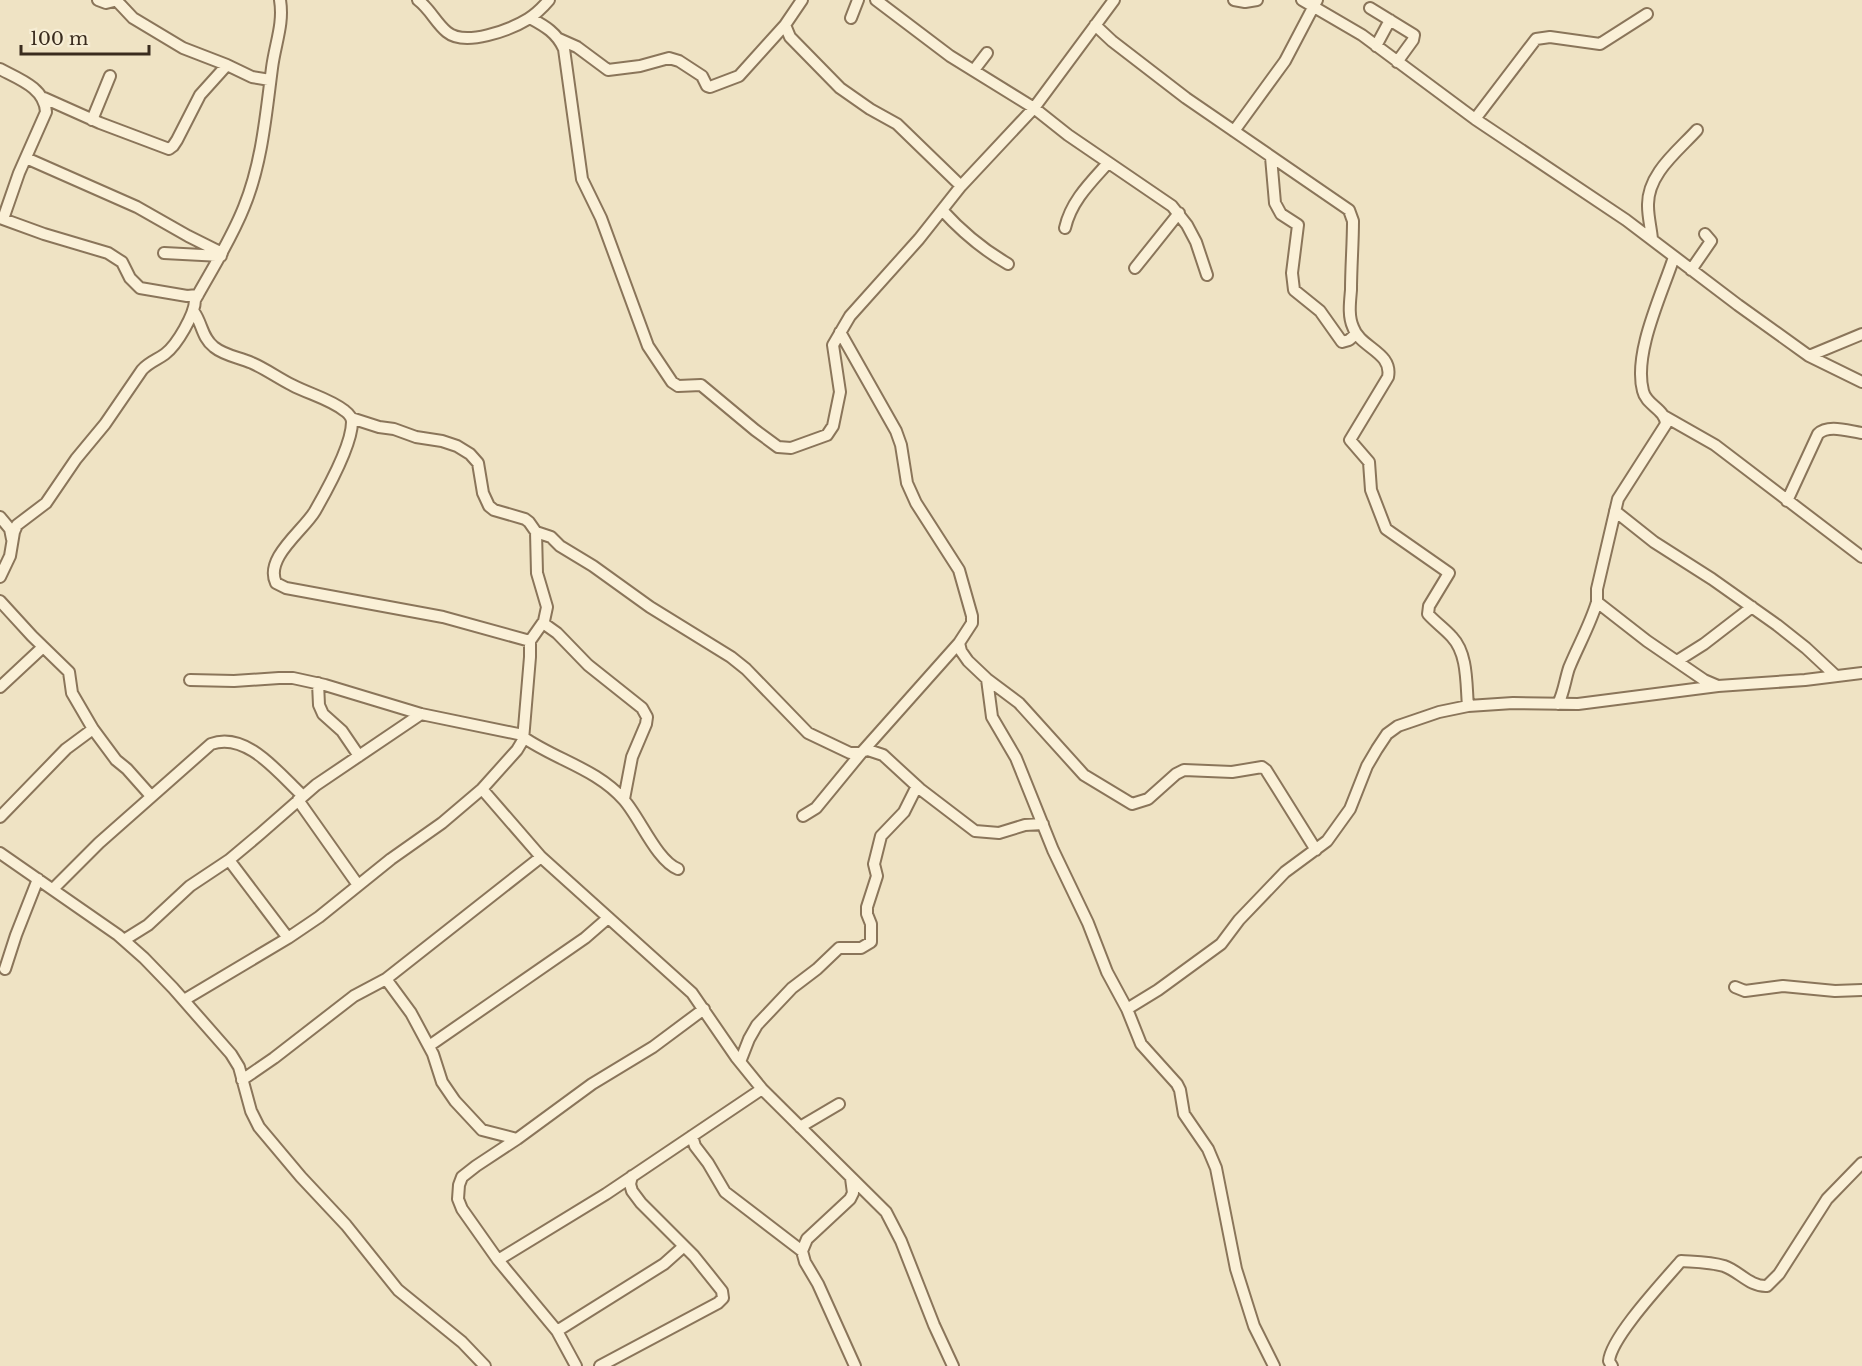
<svg xmlns="http://www.w3.org/2000/svg" width="1862" height="1366" font-family="'Libre Baskerville',serif">
	<rect width="100%" height="100%" fill="#efe3c4"/>
	<g fill="none" stroke-linecap="round" stroke-linejoin="round">
		<g stroke="#8a755a" stroke-width="14">
			<path id="minor" d="M98 0 106 3 118 0
				M418 0C430 9 436 23 447 32 465 47 510 30 528 19 536 14 543 7 549 0
				M802 0 785 25 790 37 840 88 870 109 897 124 961 186
				M876 0 950 56 1034 108 1068 135 1172 206 1187 225 1196 242 1207 275
				M1234 0 1245 2 1257 0
				M1302 0 1362 35 1475 119 1626 220 1738 305 1809 356 1862 382
				M117 1 133 18 183 48 227 65 252 77 270 80
				M1370 8 1414 35 1413 40 1397 62
				M530 18C545 26 557 33 564 49L582 179 601 218 648 346 672 382 678 386 701 385 755 430 778 447 791 448 827 435 833 426 840 392 833 345 850 316 919 239 961 186 1034 108 1114 0
				M851 18 858 0
				M1095 25 1112 41 1186 98 1349 210 1353 221C1353 244 1351 267 1351 290 1350 302 1348 316 1353 327 1360 348 1393 352 1388 377L1350 440 1369 462 1371 490 1386 529 1449 573 1429 606 1428 614C1435 622 1445 629 1452 637 1468 654 1466 684 1468 706
				M559 39 577 47 608 70 640 66 669 58 679 61 702 76 707 86 710 87 739 76 785 25
				M1376 46 1390 20
				M0 69C19 79 45 88 46 112L19 173 3 219
				M974 70 987 53
				M44 98 100 123 169 149 173 146 177 140 200 95 227 65
				M1475 119 1536 39 1550 37 1600 44 1647 14
				M92 120 110 76
				M1234 131 1285 61 1317 0
				M1271 157 1275 203 1281 214 1298 225 1292 273 1294 290 1320 311 1342 342 1349 340 1356 334
				M26 158 137 207 188 236 222 253
				M942 210C962 232 982 249 1008 264
				M0 218 44 234 108 253 122 262 130 278 140 288 187 296 198 295
				M1065 228C1071 201 1091 182 1108 163
				M1652 239C1651 228 1648 217 1648 206 1647 174 1678 151 1697 130
				M164 253 221 256
				M1674 257C1662 294 1633 353 1643 391 1646 405 1665 409 1666 424L1618 499 1597 589V602L1647 641 1704 680 1718 686 1805 680 1862 673
				M1135 268 1179 213
				M1691 270 1711 241 1705 234
				M194 312C202 323 202 338 214 347 225 356 239 357 252 363 266 369 278 378 292 385 309 394 330 399 345 411 349 414 352 417 352 422 352 445 327 490 315 511 304 530 264 558 276 583L286 588 443 617 530 641
				M840 332 896 431 901 445 907 483 916 503 959 570 972 616V623L959 643 961 651 968 661 987 679 1019 703 1084 775 1132 804 1148 799 1176 774 1184 770 1232 772 1262 767 1266 770 1316 850
				M1809 356 1862 334
				M1664 416 1715 445 1862 557
				M1787 501 1818 434C1828 424 1848 431 1862 433
				M1615 511 1654 542 1712 579 1777 625 1806 648 1836 676
				M0 517 10 529 12 539
				M536 532 551 537 560 546 593 566 650 607 731 657 746 669 808 733 850 753H857L868 750 883 755 920 789 975 831 999 833 1025 825 1043 824
				M0 577 10 556 14 532 17 525 46 503 76 459 105 424 142 370C149 362 157 360 165 354 177 345 195 314 195 300 212 269 231 240 244 207 262 163 266 114 272 68 275 44 284 24 280 0
				M0 601 32 636 69 672 72 693 93 729 116 760 127 769 151 796
				M543 623 557 633 588 665 642 708 647 717 646 724 632 757 624 799
				M1677 661 1704 644 1752 607
				M987 679 992 717 1016 758 1053 850 1088 923 1107 972 1127 1009 1141 1044 1177 1084 1180 1090 1184 1114 1208 1149 1216 1168 1236 1269 1254 1326 1274 1366
				M190 680 234 681 279 678H293L325 685 421 714 523 735
				M318 683 319 705 323 714 342 731 359 756
				M0 687 43 647
				M1558 704C1564 692 1565 680 1569 668 1578 646 1590 625 1597 602
				M523 737C556 760 597 769 624 800 640 818 657 861 678 869
				M482 789 541 857 692 993 736 1057 762 1089 886 1212 901 1241 934 1325 953 1366
				M298 800 358 885
				M803 816 816 808 862 752 959 643
				M0 817 66 749 93 729
				M0 853 118 935 144 958 173 988 231 1054 239 1067 251 1111 259 1127 301 1177 346 1225 398 1290 462 1342 485 1366
				M229 860 288 938
				M53 889 99 843 211 744C247 731 279 774 303 796
				M124 940 148 925 190 886 229 860 260 834 316 785 421 714
				M5 969 16 935 38 879
				M386 979 411 1013 433 1054 442 1082 455 1101 482 1130 517 1139
				M1735 987 1745 991 1783 986 1835 991 1862 990
				M184 1000 288 938 319 917 391 859 442 823 482 789 517 750 523 740 530 657V641L544 621 547 607 537 573 536 532 529 522 525 519 494 510 489 506 483 493 478 463 470 454 457 446 442 441 416 437 394 429 379 427 351 418
				M1127 1009 1158 990 1221 944 1239 920 1285 872 1327 841 1350 809 1367 766 1377 749 1387 734 1398 726 1439 712 1468 706 1513 703 1578 704 1718 686
				M429 1046 585 938 608 918
				M740 1062 749 1039 757 1025 792 988 817 969 839 948H861L871 942V924L867 914V907L877 876 874 864 881 836 904 812 917 786
				M242 1080 274 1058 354 996 386 979 541 857
				M800 1127 839 1104
				M692 1136 695 1146 708 1163 725 1192 802 1251
				M851 1178 853 1193 850 1199 807 1239 802 1251 805 1262 818 1284 855 1366
				M498 1260 606 1194 762 1089
				M557 1331 664 1264 683 1247
				M576 1366 557 1331 498 1260 462 1209 458 1199 459 1185 462 1177 476 1166 517 1139 592 1084 653 1047 704 1009
				M600 1366 718 1303 723 1298 722 1291 694 1256 641 1203 632 1191 630 1184 632 1176
				M1612 1366 1609 1361C1611 1337 1664 1281 1681 1261 1695 1262 1710 1262 1724 1266 1739 1271 1750 1287 1767 1286L1779 1274 1827 1199 1862 1163"/>
		</g>
		<use href="#minor" stroke="#faf0d7" stroke-width="10"/>
	</g>
	<path d="M21 45v9h128v-9" fill="none" stroke="#3a2c1e" stroke-width="3"/>
	<text x="30" y="45" font-size="18" fill="#3a2c1e" stroke="#f6edd4" stroke-width="4.5" paint-order="stroke">100 m</text>
</svg>
